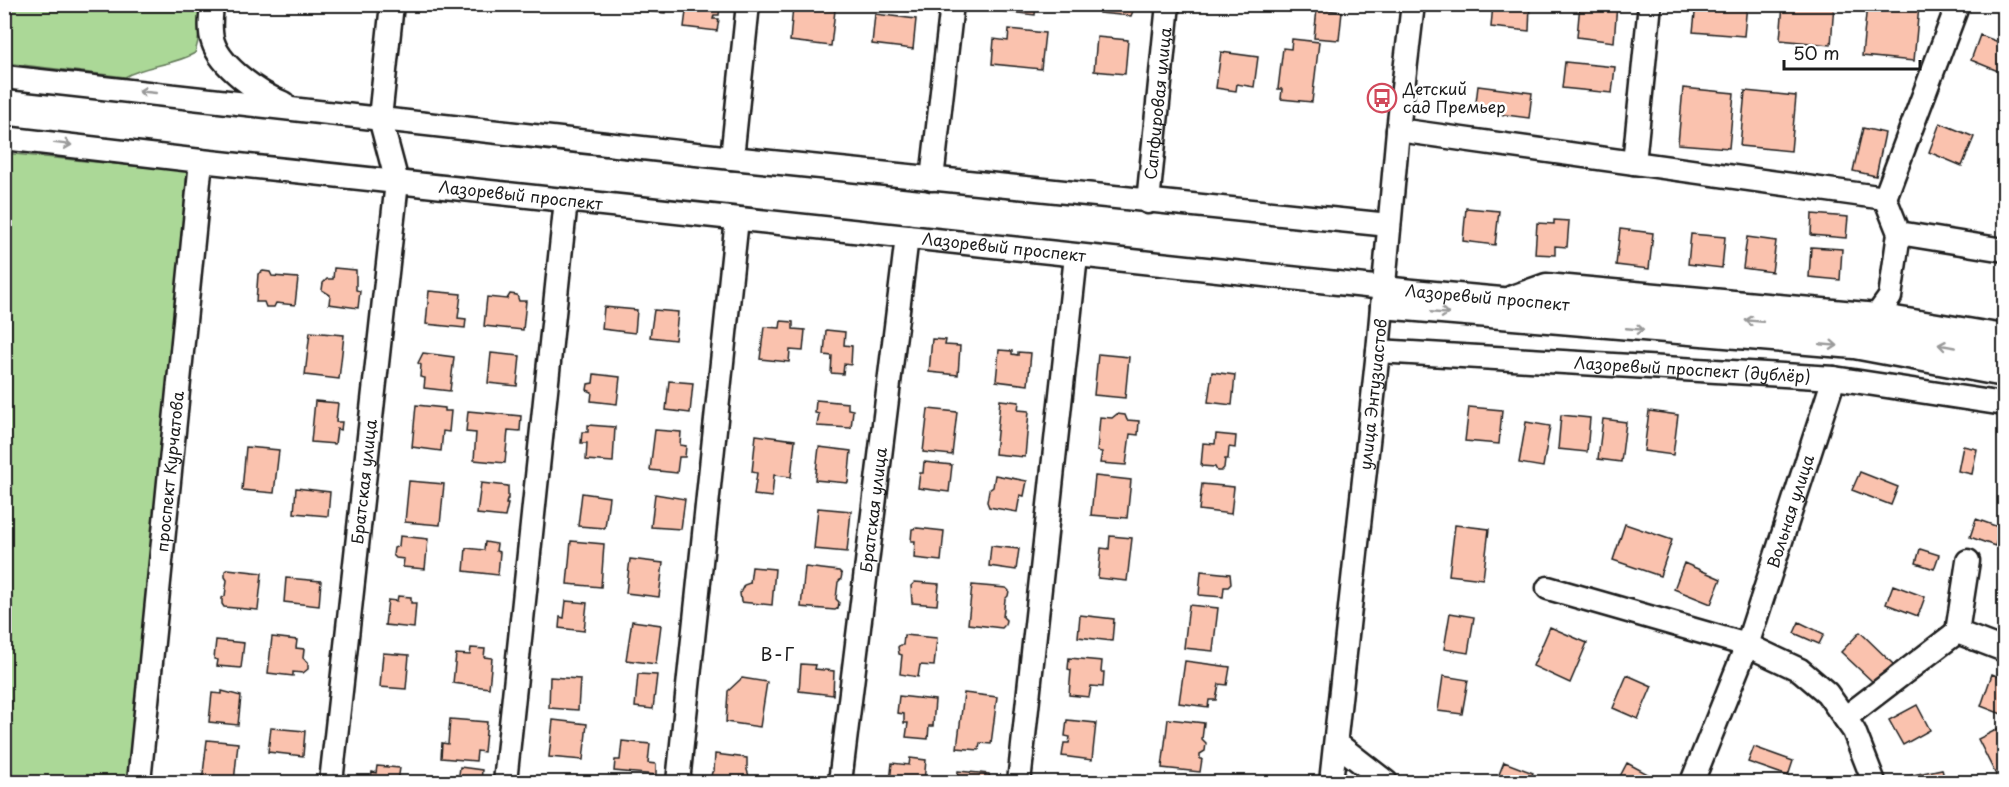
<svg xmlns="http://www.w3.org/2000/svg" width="2009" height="787" font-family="'Playpen Sans',sans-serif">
	<rect width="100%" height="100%" fill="#fff"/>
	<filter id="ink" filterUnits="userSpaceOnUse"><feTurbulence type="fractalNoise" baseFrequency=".0167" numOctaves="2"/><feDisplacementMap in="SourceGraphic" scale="12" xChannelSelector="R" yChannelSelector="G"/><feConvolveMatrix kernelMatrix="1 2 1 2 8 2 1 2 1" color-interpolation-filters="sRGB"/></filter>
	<g filter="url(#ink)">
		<path fill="#abd897" stroke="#647a5a" stroke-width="1.5" d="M5 5H201L198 41 195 53C173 66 147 64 125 77L5 63Z
			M4 153 187 171 132 782H5Z"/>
		<path fill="#fac2ae" stroke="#1c1c1c" stroke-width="1.5" d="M628 4H666L665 13 628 9Z
			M687 4 720 5 719 15H714L713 19H719L717 31 684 27Z
			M913 4H938V10L913 7Z
			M998 4H1036L1035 15 1000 11 997 9Z
			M1100 4H1132L1133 11 1131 16 1099 13Z
			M1493 4H1530L1529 31 1491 27Z
			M1580 4H1617L1614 42 1577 37Z
			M1696 4H1747L1744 36 1693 32Z
			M1783 4H1834L1831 45 1780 40Z
			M1867 4 1919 6 1914 61 1862 56Z
			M793 6 835 10 831 46 790 41Z
			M1317 9 1342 12 1339 40 1314 38Z
			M875 14 916 19 913 49 872 44Z
			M1009 29 1045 33 1041 69 992 64 994 39 1008 41Z
			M1980 35 2004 44V54L1998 71 1971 60Z
			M1097 37 1128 40 1125 74 1094 71Z
			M1292 39 1319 42 1312 102 1281 99 1282 89H1278L1283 48 1291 49Z
			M1221 52 1258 57 1254 87 1237 84 1236 91 1216 88Z
			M1565 62 1615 67 1612 93 1562 88Z
			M1478 86 1532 93 1529 118 1475 111Z
			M1683 88 1734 93 1729 148 1678 144Z
			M1745 91 1796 96 1791 151 1740 146Z
			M1940 123 1974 137 1962 166 1929 152Z
			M1863 128 1885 133 1876 176 1853 171Z
			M1466 208 1499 211 1495 245 1463 241Z
			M1812 214 1848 217 1846 238 1811 235Z
			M1554 220 1569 221 1567 247 1555 246V255L1535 254 1537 223 1554 224Z
			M1620 229 1653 233 1649 269 1616 265Z
			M1691 234 1725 237 1722 268 1688 264Z
			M1747 237 1776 241 1772 272 1743 268Z
			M1811 247 1842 249 1840 280 1809 277Z
			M334 268 356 270V290L360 291 358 308 329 304 330 295 322 290 323 283 327 279H333Z
			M263 271 270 272 272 276 298 278 295 305 276 303 274 307H266L264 302H256L258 274Z
			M429 291 461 294 458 318 466 319 465 328 426 324Z
			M510 294 517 295 519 301H526L523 330 484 326 487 297 507 299Z
			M604 307 637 310 635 333 602 329Z
			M654 310 678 312 675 340 650 337Z
			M781 321 793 322V329L805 330 803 351 790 350 789 362 760 359 764 327 780 328Z
			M826 330 845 332 844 345 852 346 851 365 844 364 843 374 831 373 832 356 824 355Z
			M310 332 344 335 339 379 305 375Z
			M932 339 946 340 945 345 960 346 958 375 929 372Z
			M999 350 1012 351V354L1018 355V352L1031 353 1028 385 996 381Z
			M423 353 454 357 450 391 424 388 425 378 420 377 421 365 418 363Z
			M491 353 520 356 517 386 488 383Z
			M1098 354 1129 357 1125 398 1094 395Z
			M1212 372 1235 375 1232 405 1208 402Z
			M594 374 620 377 617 404 591 401 592 392 587 390 588 384 593 383Z
			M669 381 693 383 690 413 666 410Z
			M816 400 848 403V409L853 410 851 428 817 426 819 414 815 413Z
			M1000 400 1019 402 1018 410 1029 411 1025 457 995 454Z
			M315 401 338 403 336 422H342L341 430 337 429 335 444 311 442Z
			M416 405 445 408V411H451L449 432 443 431 441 451 412 447Z
			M1469 407 1502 410 1499 444 1465 441Z
			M928 409 957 412 952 455 923 452Z
			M468 411 521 416 520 431 508 430 505 463 474 460 476 433 466 432Z
			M1649 411 1678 415 1673 455 1644 451Z
			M1117 414 1125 415 1127 420 1139 421 1138 435 1130 434 1126 465 1100 463 1102 452 1097 451 1100 417 1112 418Z
			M1561 415 1590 418 1587 452 1558 449Z
			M1603 419 1626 422 1621 462 1598 459Z
			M1526 422 1550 426 1543 467 1519 463Z
			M588 425 615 427 613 462 586 460 587 443H581L582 432H588Z
			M655 430 681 432 680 445 686 446 685 457H679L677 473 650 470Z
			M1216 434 1236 436 1235 448 1229 447 1228 459H1225L1224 468 1221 471H1217L1215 467 1201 466 1203 443 1215 444Z
			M756 435 795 440 791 477 774 475 772 497 754 495 757 473 752 472Z
			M1963 446 1977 449 1972 474 1958 471Z
			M246 447 279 450 274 493 242 490Z
			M819 447 851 451 848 483 815 480Z
			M924 462 952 465 949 492 918 488 920 473H923Z
			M1860 472 1898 487 1891 505 1852 490Z
			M995 475 1027 481 1024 496 1020 495 1017 512 989 507 987 502 989 490 993 487Z
			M1095 476 1131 480 1127 518 1091 515Z
			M409 481 444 484 440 525 405 522Z
			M481 483 508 486V499H507L506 504H508L505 517 477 514Z
			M1202 484 1234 487 1231 514 1199 510Z
			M296 488 330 492 328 516 294 513Z
			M582 493 609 497 605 528 578 526Z
			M655 494 685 499 681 529 651 527Z
			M818 508 851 511 847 552 814 549Z
			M1976 519 2001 528 1995 546 1970 537Z
			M1625 524 1672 540 1660 576 1613 560Z
			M1455 525 1489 529 1483 579 1449 575Z
			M917 528 944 531 941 561 914 558 915 541H911L912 529Z
			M400 536 428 539 425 569 403 567 404 559 396 558 393 555 394 548 399 546Z
			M1110 536 1132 538 1127 581 1098 578 1101 548 1109 549Z
			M571 541 604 544 601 587 567 584Z
			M485 542 497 544 496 551 500 552 498 575 464 571 466 548 484 550Z
			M991 546 1019 549 1016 570 989 566Z
			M1920 549 1939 555 1934 569 1916 563Z
			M630 559 663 563 659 597 626 593Z
			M1684 563 1721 579 1711 604 1674 589Z
			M752 567 775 569 772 605 741 602 740 593 744 585 750 583Z
			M805 567 839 571 842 574 841 579 838 582 836 599 839 602 838 608 835 610 801 607Z
			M228 569 262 573 258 610 224 607 222 604V598L225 596 227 580 225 577V571Z
			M1201 571 1230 574 1231 584 1228 587H1224L1223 597 1199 595Z
			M286 578 321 581 319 606 284 602Z
			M915 582 939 584 937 605 912 603 911 586Z
			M972 585 1006 588 1009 591 1008 596 1005 599 1003 617 1006 620 1005 625 1002 628 968 624Z
			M1893 585 1925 597 1918 616 1886 604Z
			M398 596 411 597V603H416L414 628 385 625 388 600 397 601Z
			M566 601 587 603 584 631 559 628 560 617 564 618Z
			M1189 605 1218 608 1213 651 1184 648Z
			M1450 613 1474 617 1468 653 1444 649Z
			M1080 615 1114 619 1112 641 1078 637Z
			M632 621 661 625 656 664 626 660Z
			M1799 622 1824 634 1819 644 1794 633Z
			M1550 627 1587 643 1570 683 1533 666Z
			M1860 632 1893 664 1874 683 1841 652Z
			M904 635 937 638 934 666 920 665 918 677 900 674 902 655 899 654 898 647 900 645H903Z
			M272 637 297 640 296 648 304 649 303 658 308 663V669L303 673 293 672V676L268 673Z
			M216 640 244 643 241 668 217 666 218 660 214 659Z
			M471 648 485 649 484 657 492 658 489 688 453 683 456 654 470 655Z
			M383 653 409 655 406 689 380 687Z
			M1069 658 1102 661 1101 672H1104L1103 687 1091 686 1089 697 1069 695 1071 670 1068 669Z
			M1185 661 1230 667 1227 685 1219 684 1216 700H1209L1208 707 1179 703Z
			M801 664 816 665 815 669 834 671 833 695 799 691Z
			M638 674 657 675 653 709 635 707Z
			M1992 674 2004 679V715L1981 706Z
			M1627 675 1652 686 1638 719 1613 708Z
			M1443 676 1468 680 1462 714 1438 711Z
			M550 677 580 679 578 710 549 708Z
			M742 678 767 682 760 727 726 722 728 691Z
			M222 691 241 696 238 725 209 722 212 693 222 694Z
			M964 693 997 697 991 744 980 743 979 750 957 748Z
			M899 696 935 700 933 726H929L928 739 906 737 908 723H904V714L897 713Z
			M1917 705 1930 730 1903 745 1889 720Z
			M450 719 487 722 484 752 477 751 476 761 441 758 442 743 448 744Z
			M1168 719 1204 723 1202 739 1206 743 1205 751 1200 754V759H1202L1200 772 1162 768Z
			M553 720 587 724 583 760 549 757Z
			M1067 720 1096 723 1092 760 1062 756 1064 743H1069L1070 737 1065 736Z
			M2004 726V771L1996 775 1978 739Z
			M271 728 305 731 303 756 268 752Z
			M207 740 238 743 234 782H202Z
			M622 741 650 744 648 763 656 764V775L614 771 615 760H620Z
			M1754 747 1793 761 1788 776 1748 762Z
			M715 754 747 758V770L749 776 747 782H714V778L711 776 712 772 714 771Z
			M910 758 926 760 924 782H890L892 763 909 765Z
			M1504 762 1533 773 1529 782H1496Z
			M1627 763 1659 780 1658 782H1617Z
			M377 766 400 768 398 781 403 782H375V780L371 779 372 772 376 773Z
			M460 767 482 770 481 782H458Z
			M1942 769 1945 782H1909L1908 776Z
			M958 771 989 774 991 782H957Z"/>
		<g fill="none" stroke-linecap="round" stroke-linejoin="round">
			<g stroke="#1c1c1c" stroke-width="27">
				<g id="minor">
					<path d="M212 4C211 16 209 31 213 42 221 67 260 94 283 103"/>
					<path d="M4 77 732 158 1389 225"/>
					<path d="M1398 130 1885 198"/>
					<path id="s1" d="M4 138 201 161 1412 291 1864 331 2004 356"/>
					<path d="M732 158 748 4"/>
					<path d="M1634 163 1650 4"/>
					<path d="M932 179 952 4"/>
					<path d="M1885 198 1958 4"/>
					<path id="s2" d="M1148 202 1168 4"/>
					<path d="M1899 233 2004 250"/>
					<path d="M1512 297 1546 285 1877 315 2004 336"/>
					<path d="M1382 307 1854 347 2004 375"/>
					<path d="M1877 315 1890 297 1899 233 1885 198"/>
					<path id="s3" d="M1378 351 1834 378 2004 404"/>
					<path d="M1548 588 1747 645 1800 670 1827 693 1854 731 1874 782"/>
					<path d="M1957 632 1968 561"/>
					<path d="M1845 718 1957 632 2004 650"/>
					<path d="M1336 743 1386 782"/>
					<path id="s4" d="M139 782 201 161"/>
					<path id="s5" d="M331 782 397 182 380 118 392 4"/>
					<path d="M505 782 566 200"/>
					<path d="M678 782 737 219"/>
					<path id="s6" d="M840 782 907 237"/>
					<path d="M1019 782 1076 256"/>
					<path id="s7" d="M1331 782 1378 351 1398 130 1413 4"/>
					<path id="s8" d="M1692 782 1747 645 1834 378"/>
				</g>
			</g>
			<use href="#minor" stroke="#fff" stroke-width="22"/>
		</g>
		<defs><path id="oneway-shaft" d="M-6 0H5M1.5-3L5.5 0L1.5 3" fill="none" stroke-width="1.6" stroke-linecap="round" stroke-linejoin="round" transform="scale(1.5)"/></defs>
		<g stroke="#999">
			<use href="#oneway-shaft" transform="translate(147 92) rotate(-174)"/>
			<use href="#oneway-shaft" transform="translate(63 144) rotate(7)"/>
			<use href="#oneway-shaft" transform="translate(1440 313) rotate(5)"/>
			<use href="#oneway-shaft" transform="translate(1754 321) rotate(-175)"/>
			<use href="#oneway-shaft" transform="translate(1635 329) rotate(5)"/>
			<use href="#oneway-shaft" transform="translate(1829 345) rotate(5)"/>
			<use href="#oneway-shaft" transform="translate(1947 346) rotate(-170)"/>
		</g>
	</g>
	<defs>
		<g id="bus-ring" transform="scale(1.5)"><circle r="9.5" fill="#fff" stroke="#d1495b" stroke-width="1.5"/><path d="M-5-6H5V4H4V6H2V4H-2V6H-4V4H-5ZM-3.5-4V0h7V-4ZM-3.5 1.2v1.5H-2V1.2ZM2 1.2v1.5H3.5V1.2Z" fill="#d1495b"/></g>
	</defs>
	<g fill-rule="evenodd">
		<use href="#bus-ring" x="1382" y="98"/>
	</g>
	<g text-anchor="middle" stroke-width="5" stroke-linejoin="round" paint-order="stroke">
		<g font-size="16" fill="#1c1c1c" stroke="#fff" text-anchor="start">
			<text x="1403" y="95">Детский<tspan x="1403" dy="18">сад Премьер</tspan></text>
		</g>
		<g font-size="16" fill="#1c1c1c" stroke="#fff">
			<text dy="6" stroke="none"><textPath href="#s2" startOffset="99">Сапфировая улица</textPath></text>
			<text dy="6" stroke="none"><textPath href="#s1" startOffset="520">Лазоревый проспект</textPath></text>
			<text dy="6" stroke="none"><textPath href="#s1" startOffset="1006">Лазоревый проспект</textPath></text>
			<text dy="6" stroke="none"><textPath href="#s1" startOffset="1492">Лазоревый проспект</textPath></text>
			<text dy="6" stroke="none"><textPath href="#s3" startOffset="315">Лазоревый проспект (дублёр)</textPath></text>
			<text dy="6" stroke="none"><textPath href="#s7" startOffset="390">улица Энтузиастов</textPath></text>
			<text dy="6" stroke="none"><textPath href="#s4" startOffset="312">проспект Курчатова</textPath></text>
			<text dy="6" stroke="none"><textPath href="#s5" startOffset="302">Братская улица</textPath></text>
			<text dy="6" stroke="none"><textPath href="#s6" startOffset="274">Братская улица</textPath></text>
			<text dy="6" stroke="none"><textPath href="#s8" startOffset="288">Вольная улица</textPath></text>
		</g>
		<g font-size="18" letter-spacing="1.5" fill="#1c1c1c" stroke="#fff">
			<text x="778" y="661">В-Г</text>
		</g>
	</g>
	<rect width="2009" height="787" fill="none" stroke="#fff" stroke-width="24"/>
	<rect x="12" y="12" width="1985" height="763" fill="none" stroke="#1c1c1c" stroke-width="2" filter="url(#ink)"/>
	<path d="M1784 60v9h136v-9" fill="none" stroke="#1c1c1c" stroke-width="3"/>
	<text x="1793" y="60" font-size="18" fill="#1c1c1c" stroke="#ffffff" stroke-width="4.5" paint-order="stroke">50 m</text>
</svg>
